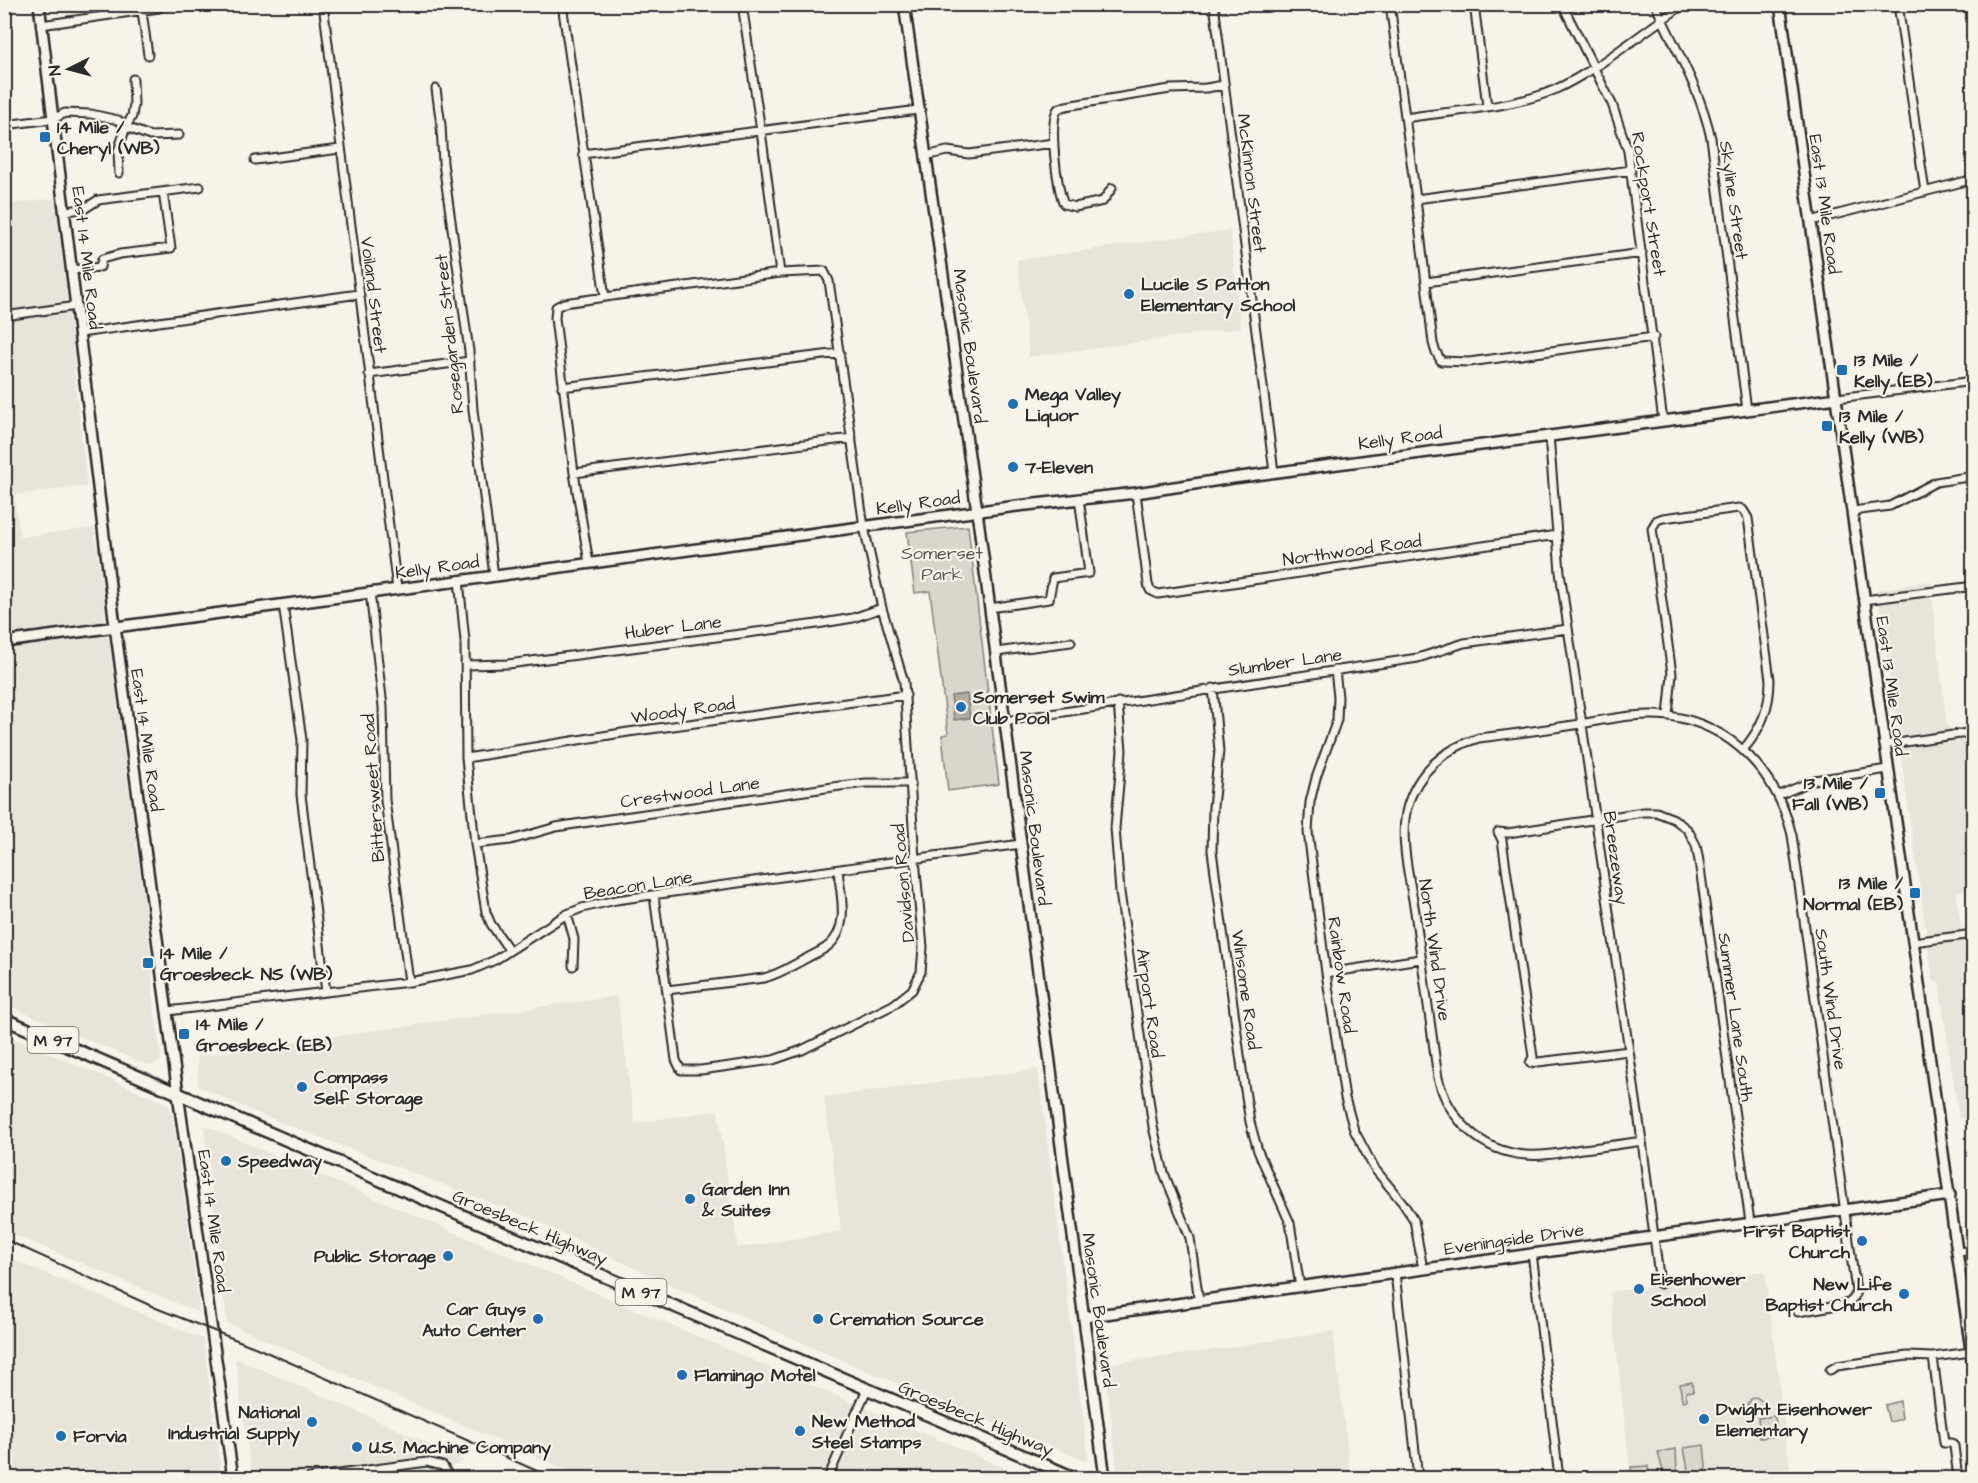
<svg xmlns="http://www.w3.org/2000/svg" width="1978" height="1483" font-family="'Architects Daughter',sans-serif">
	<rect width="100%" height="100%" fill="#f7f3e8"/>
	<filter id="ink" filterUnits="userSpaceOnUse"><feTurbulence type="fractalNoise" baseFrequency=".0167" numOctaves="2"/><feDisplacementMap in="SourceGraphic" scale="12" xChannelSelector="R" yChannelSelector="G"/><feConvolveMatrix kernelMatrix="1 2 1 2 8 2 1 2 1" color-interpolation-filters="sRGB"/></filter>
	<g filter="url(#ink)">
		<path fill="#e8e4da" d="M55 198 75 364 74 372 87 486 14 495 20 537 94 528 152 963 153 997 161 1057 160 1061 153 1065 145 1064 5 1004 4 205Z
			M1230 230 1241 328 1029 357 1017 260Z
			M1930 581 1947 726 1965 743 1974 801 1973 889 1956 892 1968 974H1973V1117L1959 1119 1939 983 1933 980 1877 590Z
			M617 996 635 1123 718 1110 738 1248 841 1231 824 1097 1038 1069 1088 1457 1086 1461 860 1368 657 1279 530 1218 252 1111 198 1086 197 1056Z
			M4 1034 168 1104 173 1119 200 1313 5 1231Z
			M204 1125 1028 1478H585L227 1323Z
			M4 1256 203 1339 222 1478H5Z
			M1765 1271 1791 1478H1631L1610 1292Z
			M1333 1331 1351 1478H1120L1118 1476 1104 1364 1207 1351Z
			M235 1358 382 1422 464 1461 450 1467 444 1459 436 1456 275 1478H252Z"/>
		<path fill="#dad6cc" stroke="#82807c" stroke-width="1.5" d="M968 526 999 784 948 791 942 735 948 734 930 591 915 593 907 532Z
			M1692 1382 1693 1391 1686 1392 1687 1400 1682 1401 1680 1384Z
			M1756 1397 1766 1404 1762 1410 1755 1413 1747 1405 1751 1399Z
			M1900 1401 1902 1419 1889 1422 1885 1405Z
			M1775 1416 1777 1436 1760 1438 1758 1418Z
			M1704 1445 1707 1475 1692 1477 1689 1475 1684 1448Z
			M1676 1449 1677 1471H1663L1658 1452Z
			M1648 1466 1649 1478H1632L1631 1467Z"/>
		<path fill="#afaca4" stroke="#7a7874" stroke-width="1.5" d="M967 694 970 718 954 720 951 696Z"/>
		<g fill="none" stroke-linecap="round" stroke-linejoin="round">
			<g stroke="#2b2b2b" stroke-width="11">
				<path id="street" d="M141 4 148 55
					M323 4 397 589
					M562 4 605 297
					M742 4 761 131 780 273
					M1214 4 1274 472
					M1390 4 1416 199 1433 343 1435 350 1441 361 1469 362 1654 337
					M1474 4 1487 106
					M1562 4 1612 104 1628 151 1663 421
					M1655 4C1676 50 1700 89 1711 138L1747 410
					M1898 4 1925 192
					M41 25 159 8
					M436 89 441 125 443 163 469 351 473 410 494 576
					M1405 118C1450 111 1512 108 1554 90 1600 69 1642 32 1685 4
					M4 125 53 119 65 113 91 114 118 120 126 127 150 136 179 135
					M583 154 918 110
					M925 156 947 151 969 154 1054 143
					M255 160 340 149
					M119 173 118 151 126 127 132 116 134 104 133 79
					M1112 188 1103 201 1075 207 1064 204C1057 191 1048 120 1058 109L1066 106 1170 89 1206 88 1224 85
					M1416 199 1631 170
					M65 211 84 209 98 200 200 187
					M1811 221 1974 179
					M72 270 100 267 102 259 120 254 171 248 163 192
					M1426 282 1642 253
					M4 316 77 306
					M80 333 359 294
					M369 374 470 361
					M562 387 840 353
					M1837 398 1974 381
					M1549 435 1560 572 1642 1141 1660 1284
					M574 473 852 438
					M1136 493 1148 584 1150 590 1158 594 1557 535
					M1853 511 1890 506 1936 482 1974 476
					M589 563 574 473 555 318 556 307 564 303 605 297 780 273 824 271 829 281 864 527 882 608 904 682 915 859 923 947 921 972 912 990 893 1005 802 1050 773 1060 701 1070H681L676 1060 654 896
					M459 580 465 641 466 758 475 844 486 912 491 924 509 950
					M370 592 383 707 385 800 409 982
					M1864 600 1974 586
					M283 604 302 740 301 795 326 992
					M990 608 1049 599 1053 578 1089 573 1079 498
					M996 652 1071 642
					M466 665 508 664 817 624 853 618 882 608
					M1335 670 1338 697 1337 720 1316 778 1310 802 1308 832 1326 973 1345 1098 1354 1130 1374 1168 1402 1202 1414 1220 1423 1269
					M1213 688 1219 751 1213 807 1212 851 1244 1084 1250 1122 1258 1151 1290 1223 1300 1287
					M1118 702 1122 751 1115 828 1120 892 1153 1127 1164 1173 1190 1238 1199 1301
					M1668 716 1672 674 1652 528 1657 520 1663 518 1739 508 1743 510 1748 518 1770 680C1770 708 1761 729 1743 750
					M1005 721 1398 661 1418 658 1464 643 1568 629
					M1884 745 1974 732
					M466 758 628 732 906 695
					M1779 795 1815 780 1888 769
					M1498 832 1508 833 1643 812H1656L1674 819 1688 830 1696 845 1699 861 1750 1222
					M1498 832 1502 840 1533 1057 1530 1063 1629 1051
					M475 844 511 840 556 827 575 824 840 786 866 783H911
					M567 914 574 939 573 966
					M1913 942 1974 934
					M1326 973 1421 959
					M667 990 764 978C780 974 793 965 807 958 814 954 822 951 828 946 850 929 841 895 838 871
					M168 1011 409 982 472 970 495 960 567 914 582 908 616 900 1021 844
					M1642 1141C1622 1144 1602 1147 1582 1149 1564 1152 1544 1157 1526 1155 1482 1152 1449 1120 1438 1078 1430 1023 1423 967 1415 912 1410 879 1399 840 1407 808 1417 772 1445 748 1479 738 1511 734 1542 730 1574 725 1605 720 1638 712 1669 716 1733 725 1777 774 1792 835L1856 1291 1854 1298 1849 1303 1798 1312
					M1958 1252 1974 1250
					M1532 1253 1559 1478
					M1395 1273 1418 1478
					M1933 1357 1944 1443H1951L1954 1446 1958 1478
					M1830 1370 1837 1366 1907 1356 1933 1357 1971 1352
					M309 1478 427 1462 443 1466 450 1478
					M828 1478 867 1389"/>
			</g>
			<g stroke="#2b2b2b" stroke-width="14">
				<path id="secondary" d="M39 4 115 626 178 1094 233 1478
					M904 4 977 511 1105 1478
					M1780 4 1974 1371
					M4 642 1017 506 1136 493 1233 478 1837 398
					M1084 1317 1950 1195"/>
			</g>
			<g stroke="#2b2b2b" stroke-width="15">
				<path id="primary" d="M4 1019 1075 1478"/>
			</g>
			<use href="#street" stroke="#f7f3e8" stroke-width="7"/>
			<use href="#secondary" stroke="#f7f3e8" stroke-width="9"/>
			<use href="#primary" stroke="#f7f3e8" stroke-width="10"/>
			<path stroke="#2b2b2b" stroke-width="2" d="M4 1239 156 1308 257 1348 553 1478"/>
		</g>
	</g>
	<g fill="#1f6fb2" stroke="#f7f3e8" stroke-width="2">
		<rect x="39" y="131" width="12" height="12" rx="3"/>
		<circle cx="1129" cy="294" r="6"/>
		<rect x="1836" y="364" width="12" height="12" rx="3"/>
		<circle cx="1013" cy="404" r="6"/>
		<rect x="1821" y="420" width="12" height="12" rx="3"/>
		<circle cx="1013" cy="467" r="6"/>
		<circle cx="961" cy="707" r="6"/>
		<rect x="1874" y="787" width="12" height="12" rx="3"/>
		<rect x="1909" y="887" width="12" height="12" rx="3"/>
		<rect x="142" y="957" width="12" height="12" rx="3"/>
		<rect x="178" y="1028" width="12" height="12" rx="3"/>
		<circle cx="302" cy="1087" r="6"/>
		<circle cx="226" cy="1161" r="6"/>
		<circle cx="690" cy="1199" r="6"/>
		<circle cx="1862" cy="1241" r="6"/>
		<circle cx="448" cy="1256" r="6"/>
		<circle cx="1639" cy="1289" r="6"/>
		<circle cx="1904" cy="1294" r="6"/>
		<circle cx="538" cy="1319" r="6"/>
		<circle cx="818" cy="1319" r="6"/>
		<circle cx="682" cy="1375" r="6"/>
		<circle cx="1704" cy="1419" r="6"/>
		<circle cx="312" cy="1422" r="6"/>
		<circle cx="800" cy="1431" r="6"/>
		<circle cx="61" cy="1436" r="6"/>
		<circle cx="357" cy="1447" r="6"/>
	</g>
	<g text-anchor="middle" stroke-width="4.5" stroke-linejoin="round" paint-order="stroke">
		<g fill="#f7f3e8" stroke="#686764" stroke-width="1.5">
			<rect x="27.5" y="1027" width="51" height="26" rx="4.5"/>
			<rect x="615.5" y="1279" width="51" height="26" rx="4.5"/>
		</g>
		<g font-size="16" font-weight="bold" fill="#2b2b2b">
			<text x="53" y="1046">M 97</text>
			<text x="641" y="1298">M 97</text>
		</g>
		<g font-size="18" font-weight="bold" fill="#2b2b2b" stroke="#f7f3e8" text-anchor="start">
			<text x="57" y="133">14 Mile /<tspan x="57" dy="21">Cheryl (WB)</tspan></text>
			<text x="1141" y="290">Lucile S Patton<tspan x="1141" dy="21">Elementary School</tspan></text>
			<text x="1854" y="366">13 Mile /<tspan x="1854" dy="21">Kelly (EB)</tspan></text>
			<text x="1025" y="400">Mega Valley<tspan x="1025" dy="21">Liquor</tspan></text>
			<text x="1839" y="422">13 Mile /<tspan x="1839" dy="21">Kelly (WB)</tspan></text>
			<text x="1025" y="473">7-Eleven</text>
			<text x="973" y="703">Somerset Swim<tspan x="973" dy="21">Club Pool</tspan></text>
			<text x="1868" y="789" text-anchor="end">13 Mile /<tspan x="1868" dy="21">Fall (WB)</tspan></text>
			<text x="1903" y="889" text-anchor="end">13 Mile /<tspan x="1903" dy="21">Normal (EB)</tspan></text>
			<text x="160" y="959">14 Mile /<tspan x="160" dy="21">Groesbeck NS (WB)</tspan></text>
			<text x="196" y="1030">14 Mile /<tspan x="196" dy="21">Groesbeck (EB)</tspan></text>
			<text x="314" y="1083">Compass<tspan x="314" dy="21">Self Storage</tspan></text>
			<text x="238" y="1167">Speedway</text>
			<text x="702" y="1195">Garden Inn<tspan x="702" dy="21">&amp; Suites</tspan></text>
			<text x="1850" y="1237" text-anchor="end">First Baptist<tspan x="1850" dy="21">Church</tspan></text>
			<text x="436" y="1262" text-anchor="end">Public Storage</text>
			<text x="1651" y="1285">Eisenhower<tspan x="1651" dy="21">School</tspan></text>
			<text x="1892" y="1290" text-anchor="end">New Life<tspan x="1892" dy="21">Baptist Church</tspan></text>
			<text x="526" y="1315" text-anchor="end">Car Guys<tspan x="526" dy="21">Auto Center</tspan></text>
			<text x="830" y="1325">Cremation Source</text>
			<text x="694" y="1381">Flamingo Motel</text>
			<text x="1716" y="1415">Dwight Eisenhower<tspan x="1716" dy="21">Elementary</tspan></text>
			<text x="300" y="1418" text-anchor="end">National<tspan x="300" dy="21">Industrial Supply</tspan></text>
			<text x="812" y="1427">New Method<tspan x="812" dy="21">Steel Stamps</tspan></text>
			<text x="73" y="1442">Forvia</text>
			<text x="369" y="1453">U.S. Machine Company</text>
		</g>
		<g font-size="18" fill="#2b2b2b" stroke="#f7f3e8">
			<text transform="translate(1252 183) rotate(83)" y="6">McKinnon Street</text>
			<text transform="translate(1734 200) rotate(82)" y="6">Skyline Street</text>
			<text transform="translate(1649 204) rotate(81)" y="6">Rockport Street</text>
			<text transform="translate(1825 204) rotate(82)" y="6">East 13 Mile Road</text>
			<text transform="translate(87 258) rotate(83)" y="6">East 14 Mile Road</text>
			<text transform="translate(374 295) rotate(83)" y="6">Voiland Street</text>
			<text transform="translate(449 334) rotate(-96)" y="6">Rosegarden Street</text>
			<text transform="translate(970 346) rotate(82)" y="6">Masonic Boulevard</text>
			<text transform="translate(1400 438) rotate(-8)" y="6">Kelly Road</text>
			<text transform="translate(918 503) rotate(-8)" y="6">Kelly Road</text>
			<text transform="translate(1352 550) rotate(-8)" y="6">Northwood Road</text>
			<text transform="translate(437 567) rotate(-8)" y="6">Kelly Road</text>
			<text transform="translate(673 627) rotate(-7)" y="6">Huber Lane</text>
			<text transform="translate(1285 662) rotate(-8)" y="6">Slumber Lane</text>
			<text transform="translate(1892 686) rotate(82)" y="6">East 13 Mile Road</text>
			<text transform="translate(683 710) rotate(-8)" y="6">Woody Road</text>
			<text transform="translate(147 740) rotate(82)" y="6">East 14 Mile Road</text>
			<text transform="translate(373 788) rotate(-94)" y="6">Bittersweet Road</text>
			<text transform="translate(690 792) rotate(-8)" y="6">Crestwood Lane</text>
			<text transform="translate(1035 828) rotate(83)" y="6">Masonic Boulevard</text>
			<text transform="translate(1616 858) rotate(82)" y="6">Breezeway</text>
			<text transform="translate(903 883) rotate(-95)" y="6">Davidson Road</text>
			<text transform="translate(638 885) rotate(-9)" y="6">Beacon Lane</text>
			<text transform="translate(1435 950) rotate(82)" y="6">North Wind Drive</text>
			<text transform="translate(1342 975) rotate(82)" y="6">Rainbow Road</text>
			<text transform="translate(1246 990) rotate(82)" y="6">Winsome Road</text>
			<text transform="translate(1831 999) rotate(82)" y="6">South Wind Drive</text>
			<text transform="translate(1150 1003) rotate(82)" y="6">Airport Road</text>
			<text transform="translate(1736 1017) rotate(82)" y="6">Summer Lane South</text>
			<text transform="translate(214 1221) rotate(82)" y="6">East 14 Mile Road</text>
			<text transform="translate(530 1227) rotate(23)" y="6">Groesbeck Highway</text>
			<text transform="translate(1514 1239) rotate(-8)" y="6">Eveningside Drive</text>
			<text transform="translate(1099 1310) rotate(82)" y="6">Masonic Boulevard</text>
			<text transform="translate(976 1418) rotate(23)" y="6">Groesbeck Highway</text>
		</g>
		<g font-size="18" fill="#575653" stroke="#f7f3e8">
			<text x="942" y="559">Somerset<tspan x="942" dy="21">Park</tspan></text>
		</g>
	</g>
	<rect width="1978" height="1483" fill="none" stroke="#f7f3e8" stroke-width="24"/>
	<rect x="12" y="12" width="1954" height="1459" fill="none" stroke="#2b2b2b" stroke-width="2" filter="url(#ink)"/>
	<g transform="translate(69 69) rotate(264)" stroke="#f7f3e8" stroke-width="4.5" paint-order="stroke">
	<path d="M0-4.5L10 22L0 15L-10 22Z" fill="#2b2b2b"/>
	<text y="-9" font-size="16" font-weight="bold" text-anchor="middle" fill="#2b2b2b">N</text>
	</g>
</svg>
